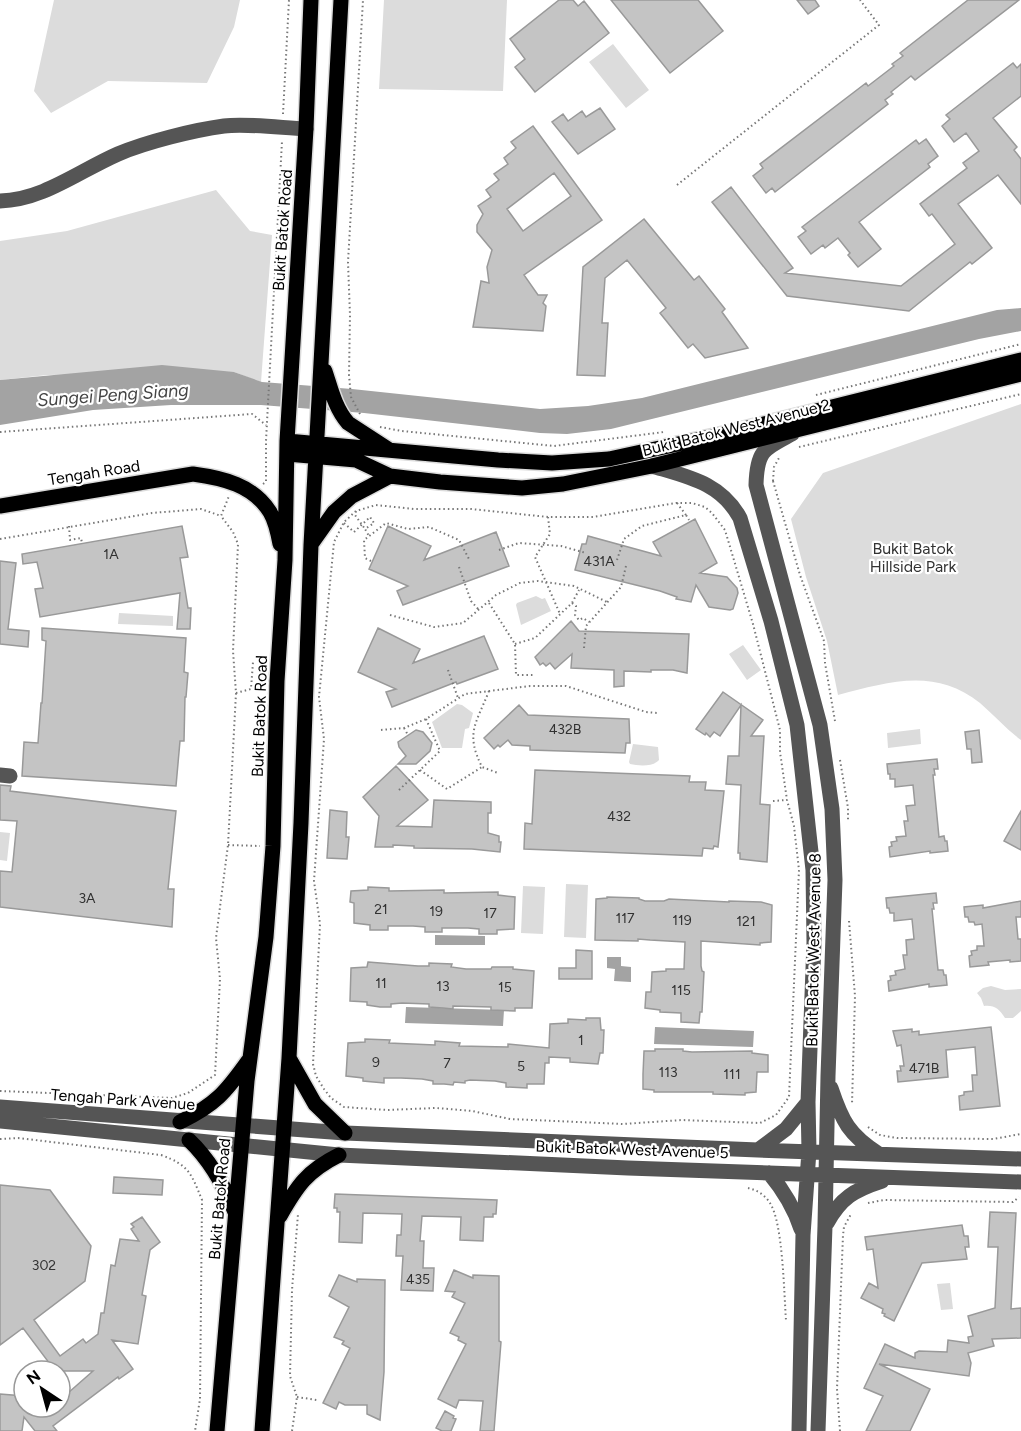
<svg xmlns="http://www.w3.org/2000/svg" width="1021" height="1431" font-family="Figtree,sans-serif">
	<rect width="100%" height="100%" fill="#fff"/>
	<path fill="#dcdcdc" d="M54 0H240L234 27 207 83 108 81 51 113 34 91Z
		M384 0H507L503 91 379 89Z
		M613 44 649 90 626 108 589 62Z
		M216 190 250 231 272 235 261 382 234 372 47 375 0 380V241L67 231Z
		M1021 404V740C1006 729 994 715 980 703 935 667 888 682 838 695L827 641 806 577 791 519 823 473Z
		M536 596 542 599 545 598 551 611 521 625 516 605 517 603Z
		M119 613 173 616V626L118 624Z
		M743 645 761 670 747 680 729 654Z
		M457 704 462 705 473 713 469 728 465 729 462 748H442L432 722Z
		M920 729 921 744 888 748 887 733Z
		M633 744 658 747 659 760C653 767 639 766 630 764L629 762Z
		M0 832 10 833 7 861 0 860Z
		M566 884 588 885 586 938 564 937Z
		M523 886 545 887 543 934 521 933Z
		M991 986 1005 990 1021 989V1011L1013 1018H1005C999 1009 995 1005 984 1006L981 998 977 993 983 988Z
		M950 1283 953 1309 941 1310 937 1284Z"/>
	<path fill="#a3a3a3" d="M1021 308V331L979 339 611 429 567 434 540 433 364 413 261 405H171L93 410 0 425V380L162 365 234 372 262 382 352 389 540 409 588 406 642 398 997 310Z
		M435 935 485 936V945H435Z
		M607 957H621V966L631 967V982L614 981 615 969 607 968Z
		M406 1007 504 1010 503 1026 405 1023Z
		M655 1027 754 1031 753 1047 654 1044Z"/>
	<path fill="#c4c4c4" stroke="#999" stroke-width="1.5" fill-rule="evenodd" d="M559 0H573L578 6 584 1 609 33 535 92 515 67 525 59 510 39Z
		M611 0H698L723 31 670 73Z
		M797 0H815L819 6 808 14Z
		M968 0H1019L915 80 911 76 891 92 893 94 885 100 888 104 775 192 772 188 766 193 753 176 763 168 760 164 866 83 868 86 894 66 892 64 903 56 900 53Z
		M1013 63 1017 68 1021 64V96L993 118 1017 147 1014 150 1021 159V204L998 175 958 204 992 248 972 264 970 262 909 311 787 296 712 202 731 187 793 268 785 273 901 286 955 244 932 214 929 216 920 204 967 168 963 163 979 151 966 133 954 142 942 126 950 119 946 115Z
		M600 108 615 129 578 154 552 122 563 114 568 121 582 111 586 117Z
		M533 126 602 220 524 275 538 295H547L543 303 546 306 543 331 473 327 481 281 489 283 487 267 492 250 477 232V225L483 214 478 206 491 197 486 190 499 180 494 174 508 164 504 158 516 148 511 142ZM554 173 571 196 523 231 507 209Z
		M926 139 938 156 928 164 930 167 859 222 881 249 858 267 848 255 850 253 838 238 825 248 823 245 811 254 798 237 806 231 802 227 916 140 919 144Z
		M644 219 694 280 699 276 725 309 722 312 748 348 705 358 693 344 688 348 660 313 666 308 627 260 605 278 602 323H608L605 376 577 375 583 267Z
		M695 519 717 563 700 573 727 577 737 588 738 593 733 609 730 610 709 607 696 585 691 602 676 599 677 597 660 591 575 570 582 544H586L588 536 661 556 653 542Z
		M182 526 188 557 180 558 188 608H191L190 629H177L180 593 40 617 35 589 43 588 37 562 23 564 22 554Z
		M388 526 431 546 424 560 496 532 509 566 403 605 397 591 408 586 369 569Z
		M0 561 16 563 8 629 29 631 28 647 0 644Z
		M571 621 579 631 689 634 687 673 673 670H651V672L624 671V686L614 687V670L571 668 572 654 555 669 550 663 546 666 543 663 540 665 535 657Z
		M42 628 186 638 184 672 188 673 186 697H185L184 741H180L176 786 22 776 24 742 38 743 41 703H42L46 641 42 640Z
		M378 628 420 649 413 663 484 636 498 669 457 684 456 682 392 707 386 692 396 689 358 672Z
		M723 692 763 720 751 736H764L760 804 770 805 767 862 740 859V853H738L741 785 726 784 728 756H739L741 705 720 736 714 732 710 737 706 733 705 735 696 729Z
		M519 705 528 715 629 719 630 743H626L625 753 530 750V746L512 745 508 740 500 747 498 745 494 749 484 738Z
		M416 730 423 732 432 743 430 751 416 764H398L406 756 399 747 398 742Z
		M979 730 982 762 972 763 971 749H967L965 732Z
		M937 759 938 769H934L935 775H933L939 837 944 836 945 841H947L948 851 930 853V851L890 857 889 847 892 846 891 842 897 841 896 837 906 836 904 821H908L906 806 915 805 913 785 895 787V779H890V774H888L887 764Z
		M396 766 428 800 397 826 432 827 434 800 491 802V813H488V833L499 836V842H501L500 852 472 849 414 848V846L393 845V847H375L379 816 363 797Z
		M535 770 690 776 689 782H706L705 790 724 791 718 847 714 846 713 849 703 848 702 856 524 849 525 823 532 824Z
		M0 785 11 786 10 791 176 811 168 889H174L172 927 0 907V871L12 872 17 821 0 820Z
		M330 810 347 812 346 837H349L347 859 327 858Z
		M1021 811V850L1004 841Z
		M368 887 389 888V891L444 890V893L498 892V895L515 897 514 929 497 930V934H479V929L468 928H442V932H425V927L413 926H388V930H370V925L354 923V903L350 902 351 891 368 890Z
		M936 893 937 903H933L934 909H932L938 970H943L944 975H946L947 985 929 987V984L889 991 888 981 891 980 890 976 896 975 895 971 905 969 903 955H907L906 940 914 939 912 919 894 921V913H890L889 908H887L886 898Z
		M607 897 639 898V899L645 901H664L669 899 729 902V901L761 902 772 905 771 942 760 943V945L701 941V966L702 971 704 972 702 1012H700L699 1023 681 1022V1013L660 1012V1010L645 1008 646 992H651L652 972 666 971V969H684L685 942 650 940 638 939V941L595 940 596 899 607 898Z
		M1021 901V917H1016L1018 939H1021V961L1010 962V960L988 962 989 965 970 967 969 956 972 955 971 951 977 950V946H984L982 924 975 925 974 922H969L968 917H965L964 907 983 905V908Z
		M576 950 592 951V979H559V968H576Z
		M368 962 418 966H429V963L452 964 451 967 466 969H491L492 967H513V969L534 971 532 1008H515V1011L491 1010V1007L453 1006V1009L443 1008 429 1007V1004L402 1003 391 1004V1007H380L367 1005V1002L350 1001 351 968 367 967Z
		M586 1018H600L601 1030H604L603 1053H600L598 1064 570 1062V1058L549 1057V1063H545L544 1084H527V1088L506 1087V1083L495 1081 470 1080 465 1081V1083L454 1082 453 1085 444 1084H433V1081L422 1079 401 1078H384V1083L363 1081V1078L346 1076 348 1043 365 1042V1039L390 1040 389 1043 435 1045V1041L460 1043 459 1046 508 1047V1044L549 1048 550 1024 568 1023V1019L586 1020Z
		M991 1027 1000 1106 960 1110 959 1096 964 1095V1092L973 1091 972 1075H977L975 1047 946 1050 948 1077 898 1082 897 1071H901L900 1066H904L901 1045 897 1046 893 1031 912 1029V1032L919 1031V1035Z
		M655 1049H683V1051L692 1052 752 1051V1053L768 1055V1072H757L756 1092 745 1093V1095L713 1094V1092H654V1090L643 1089V1074L644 1051H655Z
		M114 1177 163 1180 162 1195 113 1193Z
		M0 1185 50 1190 91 1246 85 1281 34 1320 60 1356 83 1339 86 1343 98 1334 101 1313H104L111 1265 115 1266 120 1239 139 1241 131 1229 134 1227 131 1224 142 1217 160 1242 150 1250 142 1295 146 1296 138 1344 112 1340 133 1369 119 1379 118 1377 53 1426 57 1431H35L24 1417 22 1431H0V1394L24 1396V1407H60V1400L93 1371H41L50 1364 23 1328 0 1345Z
		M335 1194 497 1200 496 1214H493V1217H484L483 1241 460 1240 461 1217 422 1216 420 1241H424L423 1268H434L433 1291 401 1290 403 1256H396L397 1235H401L402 1214 363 1213 362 1243 339 1242 340 1212H337V1208H334Z
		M990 1212 1016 1213 1011 1309 1021 1308V1338L992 1339 994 1346 968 1353 971 1363 969 1376 879 1364 930 1389 910 1431H866L883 1396 864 1388 885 1344 915 1358V1353L919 1351 947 1352 948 1340 969 1343 968 1337 973 1336 968 1316 995 1308 998 1247H988Z
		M962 1225 964 1236H968L969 1247H965L967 1259 922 1263 894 1321 884 1316 885 1314 882 1313 883 1309 861 1298 869 1283 878 1288 873 1249 867 1250 865 1237Z
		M454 1270 473 1278V1275L499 1276V1341L501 1342 494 1431H480L483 1401 459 1400 456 1408 438 1399 466 1344 458 1340 459 1337 450 1333 465 1303 452 1297 455 1292 445 1291Z
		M339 1275 357 1282V1279L385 1280 384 1372 380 1420 367 1414V1405H345L339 1402 336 1409 323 1403 350 1348 342 1344 344 1341 334 1337 349 1307 329 1296Z
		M445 1411 454 1416 453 1418 456 1419 451 1431H442L436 1428Z"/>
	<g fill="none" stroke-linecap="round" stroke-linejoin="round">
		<g stroke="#dbdbdb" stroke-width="18">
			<path id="major" d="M325 371C331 389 335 408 348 423L388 449
				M287 441 498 460 552 463 609 459 724 434 1021 360
				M287 454 356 460 390 476 440 482 522 488 563 484 652 466 1021 374
				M0 506 193 474C223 478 253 485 270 512 276 522 278 533 280 544
				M312 543 334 512 352 496 390 476
				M289 1058 315 1104 345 1133
				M180 1122C215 1105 226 1092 248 1061
				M189 1140C210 1160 224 1185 235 1212
				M280 1216C297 1186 307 1171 339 1155
				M217 1431 247 1081 266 937 273 846 277 681 285 560 287 441 306 129 311 0
				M262 1431 289 1058 301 823 311 545 341 0"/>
		</g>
		<path stroke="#777" stroke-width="2" stroke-dasharray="1.5 3" stroke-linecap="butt" d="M283 114 289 0
			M677 185 879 25 860 0
			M816 395 1021 344
			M360 414 351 397 349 375 350 315 348 262 363 0
			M380 427 402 431 554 446 664 432
			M0 432 252 414 266 425
			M799 447 1021 394
			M773 481 800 575 824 641 825 663 835 721
			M773 481 774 467 779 458
			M263 484 266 482V441L282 141
			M676 503H692L705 507 712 513 725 530 753 624 780 730V752L787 800 794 826 799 870 789 1097 776 1115 760 1123 682 1120 623 1124 510 1119 472 1111 436 1108 387 1110 344 1107 331 1098 324 1089 316 1076 313 1064 320 924 314 881 324 739 319 697 334 542 344 522 356 511 376 505 414 509H471L548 517H593Z
			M677 503 686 515
			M356 511 355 515 365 529
			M548 517 550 534 535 557 560 614
			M344 523 354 532 370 517 374 523 365 529 369 536
			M69 526 70 540 81 538 82 543
			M0 539 152 513 201 509 221 516
			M499 550 519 543 561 546 586 553
			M617 560 624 539 642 526 686 515 689 520
			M371 561 365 558 364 540 386 523 408 529 429 527 459 540 469 559
			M459 567 471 601 479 610
			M489 603 515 644 516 675H533
			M572 603 576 606 575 615 579 620 583 618 589 622
			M390 615 434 627 463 623 496 595 520 583 538 581 574 586 607 602
			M515 644 535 638 572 603 579 590
			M584 648 586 626 621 587 626 566
			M448 670 458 698
			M489 691C476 724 465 733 482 767L498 773
			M236 693 251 689 253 662
			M404 728 408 735
			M381 730 404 728 426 719 465 694 530 686H566L646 712 658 713
			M840 760 848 808V822
			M420 770 447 789 482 767
			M399 790 440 751 426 719
			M773 801 787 800
			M228 845 260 846
			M849 921 855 996 852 1104
			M0 1091 172 1098 188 1093 215 1075 220 979 216 938 228 845 236 693 233 651 238 544 233 532 221 516 229 496
			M868 1127 880 1135 897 1138 993 1139 1021 1134
			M0 1139 18 1138 161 1155C189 1165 191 1173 202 1200L200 1399 195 1431
			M748 1188C757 1190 765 1195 770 1203 783 1223 784 1294 786 1320
			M868 1203 884 1200 1013 1202 1019 1197
			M297 1397 317 1400
			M292 1431 297 1397 290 1376 292 1290 298 1214
			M840 1431 837 1389 843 1235 844 1227 851 1214"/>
		<path stroke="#555" stroke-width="15" d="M0 201C43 200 79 171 118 154 146 142 194 130 224 126 246 123 283 128 306 129
			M792 434C764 449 757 450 756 485L820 725 832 809 835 880 828 1076 825 1226 818 1431
			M652 466C689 477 721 483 740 518L771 621 797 725 813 870 814 942 808 1102 809 1151 803 1235 799 1431
			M0 775 10 776
			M831 1088C842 1121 849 1135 879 1154
			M0 1107 345 1133 758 1150 1021 1159
			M0 1121 339 1155 628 1168 1021 1182
			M758 1150 786 1129 808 1102
			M769 1173C784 1191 794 1207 801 1229
			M827 1223C841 1198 854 1190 882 1181"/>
		<use href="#major" stroke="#000" stroke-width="15"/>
	</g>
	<g text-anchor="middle" stroke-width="4.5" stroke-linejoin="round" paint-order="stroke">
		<g font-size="14" fill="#313131">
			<text x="111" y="559">1A</text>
			<text x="599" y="566">431A</text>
			<text x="565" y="734">432B</text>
			<text x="619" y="821">432</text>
			<text x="87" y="903">3A</text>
			<text x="381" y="914">21</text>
			<text x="436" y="916">19</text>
			<text x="490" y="918">17</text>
			<text x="625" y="923">117</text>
			<text x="682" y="925">119</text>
			<text x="746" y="926">121</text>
			<text x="381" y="988">11</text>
			<text x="443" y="991">13</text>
			<text x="505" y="992">15</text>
			<text x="681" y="995">115</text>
			<text x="581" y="1045">1</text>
			<text x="376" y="1067">9</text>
			<text x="447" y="1068">7</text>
			<text x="521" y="1071">5</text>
			<text x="924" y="1073">471B</text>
			<text x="668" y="1077">113</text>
			<text x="732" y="1079">111</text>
			<text x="44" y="1270">302</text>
			<text x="418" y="1284">435</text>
		</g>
		<g font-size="16" fill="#000" stroke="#fff">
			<text transform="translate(282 230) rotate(-86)" y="6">Bukit Batok Road</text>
			<text transform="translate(736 427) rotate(-14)" y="6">Bukit Batok West Avenue 2</text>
			<text transform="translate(94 472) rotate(-9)" y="6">Tengah Road</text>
			<text transform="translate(259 716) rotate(-88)" y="6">Bukit Batok Road</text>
			<text transform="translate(813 950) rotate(-89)" y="6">Bukit Batok West Avenue 8</text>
			<text transform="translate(123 1099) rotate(4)" y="6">Tengah Park Avenue</text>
			<text transform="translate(632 1149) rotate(2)" y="6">Bukit Batok West Avenue 5</text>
			<text transform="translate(219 1199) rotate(-85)" y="6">Bukit Batok Road</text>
		</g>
		<g font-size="16" fill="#333" stroke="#fff">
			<text x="913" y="554">Bukit Batok<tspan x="913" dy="18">Hillside Park</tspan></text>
		</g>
		<g font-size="18" font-style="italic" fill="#444" stroke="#fff">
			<text transform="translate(113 395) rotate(-4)" y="6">Sungei Peng Siang</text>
		</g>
	</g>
	<g transform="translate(42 1389) rotate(324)"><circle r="28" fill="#ffffff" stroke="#999999" stroke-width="1.5"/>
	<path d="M0-4.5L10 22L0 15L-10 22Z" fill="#000000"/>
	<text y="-9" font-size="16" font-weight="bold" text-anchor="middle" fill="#000000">N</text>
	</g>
</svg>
